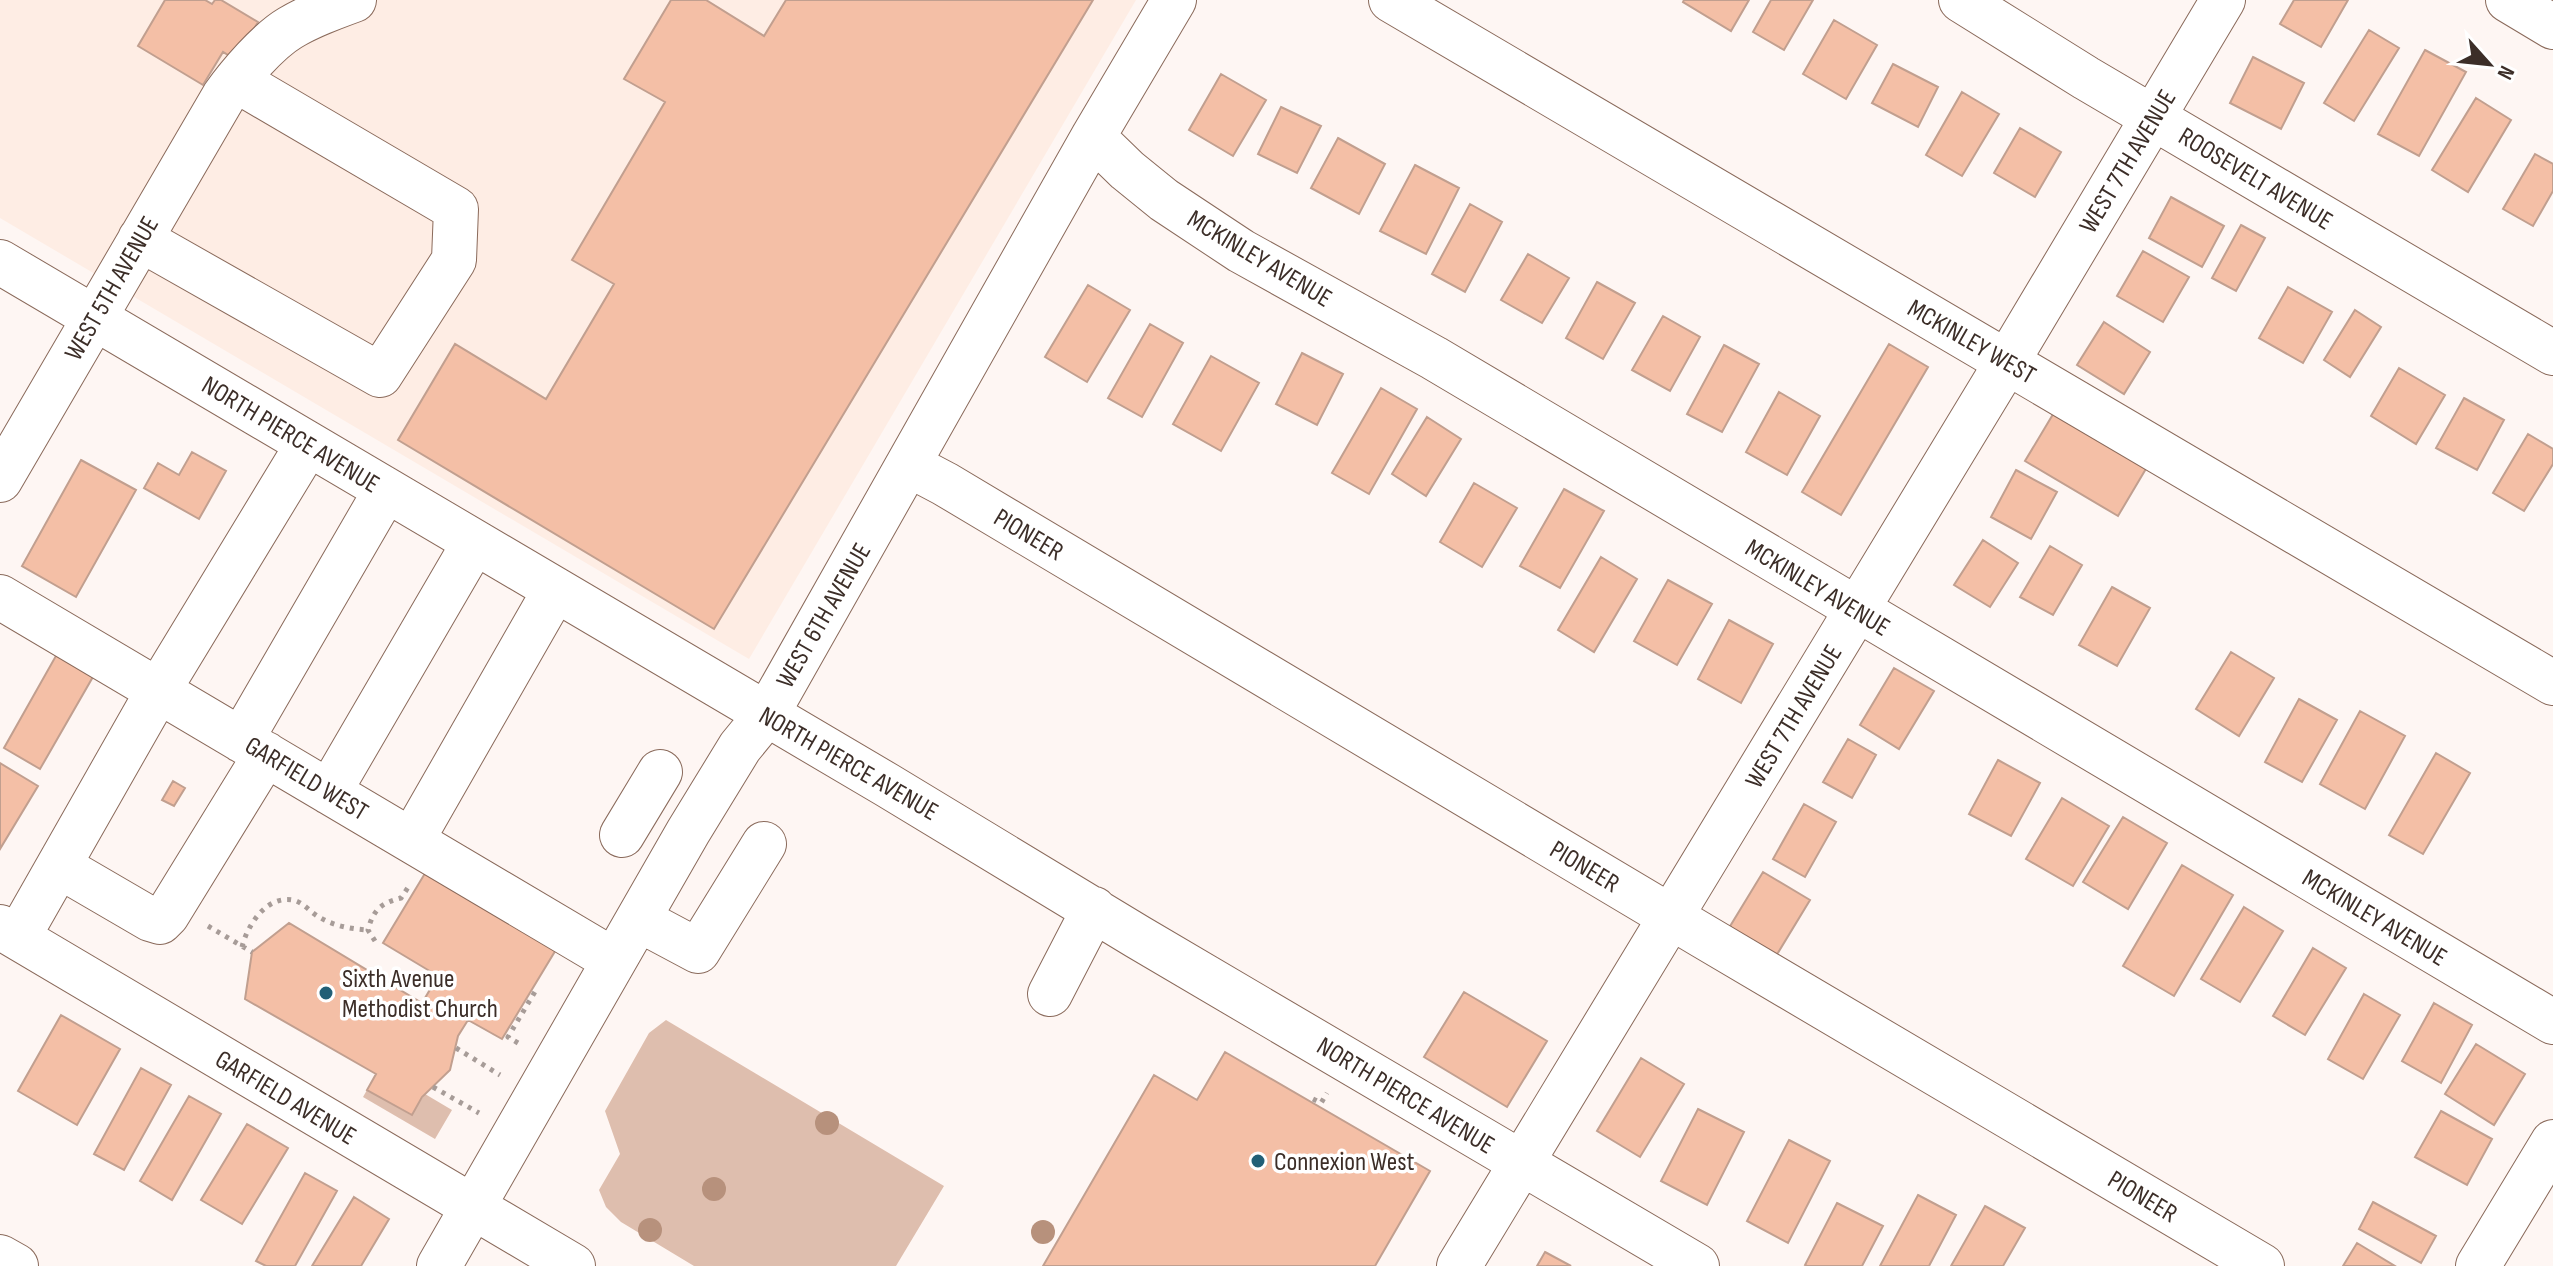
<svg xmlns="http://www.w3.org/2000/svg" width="2553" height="1266" font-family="'Sofia Sans Condensed',sans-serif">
	<rect width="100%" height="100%" fill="#fef6f3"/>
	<path fill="#feede4" d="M0 0H1136L749 659 0 218Z"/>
	<path fill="#debeae" d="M666 1020 944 1186 896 1266H694L621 1222 606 1207 599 1190 620 1154 605 1111 649 1033Z
		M367 1090 411 1115 425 1094 452 1110 435 1139 363 1097Z"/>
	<path fill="#f4bfa6" stroke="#c19f8f" stroke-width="2" d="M165 0H205L212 4 215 0H221L258 22 236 60 223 52 203 85 138 46Z
		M671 0H706L764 36 786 0H1093L714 629 398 440 455 344 546 399 614 284 572 260 665 102 624 79Z
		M1684 0H1749L1731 31 1683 2Z
		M1771 0H1813L1784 50 1753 32Z
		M2294 0H2348L2321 47 2280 24Z
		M1834 20 1877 45 1846 99 1803 74Z
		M2369 30 2399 48 2354 121 2324 103Z
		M2425 50 2466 72 2419 156 2378 134Z
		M2253 57 2304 83 2281 129 2230 103Z
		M1893 64 1938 87 1918 127 1872 103Z
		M1221 74 1266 100 1233 156 1189 130Z
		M1962 92 1999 114 1962 176 1926 155Z
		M2476 98 2511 120 2468 192 2432 170Z
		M1281 107 1321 126 1297 173 1258 154Z
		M2020 128 2061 152 2035 197 1994 173Z
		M1338 138 1385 164 1359 214 1311 188Z
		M2535 154 2553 164V191L2533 226 2503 209Z
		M1415 165 1459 188 1426 254 1380 231Z
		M2171 197 2224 226 2202 267 2149 238Z
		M1470 204 1502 222 1465 292 1432 274Z
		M2241 225 2265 238 2236 291 2212 278Z
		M2143 251 2189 277 2163 322 2117 296Z
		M1528 254 1569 278 1542 323 1501 300Z
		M1597 282 1635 303 1603 359 1566 338Z
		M1088 285 1130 310 1087 382 1045 357Z
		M2288 287 2332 312 2303 363 2259 338Z
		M2355 310 2381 327 2350 377 2324 360Z
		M1663 316 1700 337 1670 391 1632 370Z
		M2104 322 2150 352 2124 394 2077 365Z
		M1150 324 1183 343 1142 417 1108 398Z
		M1889 344 1928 367 1841 515 1802 492Z
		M1724 345 1759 364 1722 432 1687 414Z
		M1302 353 1343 374 1317 425 1276 404Z
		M1211 356 1259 383 1221 451 1173 424Z
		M2399 368 2445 395 2416 444 2371 416Z
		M1381 388 1417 409 1369 494 1332 473Z
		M1779 392 1820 416 1787 475 1746 452Z
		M2464 398 2504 420 2477 470 2436 448Z
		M2055 411 2147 467 2118 516 2025 461Z
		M1427 417 1461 439 1426 496 1392 474Z
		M2528 434 2553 449V464L2524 511 2493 493Z
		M192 452 226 471 199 519 144 488 158 463 179 475Z
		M81 460 136 490 76 597 22 566Z
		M2016 470 2057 492 2031 539 1991 517Z
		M1474 483 1517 508 1482 567 1440 542Z
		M1564 489 1604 511 1560 588 1520 566Z
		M1983 540 2018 563 1990 607 1954 585Z
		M2050 546 2082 565 2053 615 2020 597Z
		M1601 557 1637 579 1594 652 1558 630Z
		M1668 580 1712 604 1677 665 1634 641Z
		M2112 587 2150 608 2117 666 2079 645Z
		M1729 620 1773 644 1741 703 1698 679Z
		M2231 652 2274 678 2239 736 2196 709Z
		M57 654 94 675 40 769 4 748Z
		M1894 668 1934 691 1899 749 1860 725Z
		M2299 699 2337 720 2302 782 2265 762Z
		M2360 711 2405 736 2365 809 2320 784Z
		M1848 739 1876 755 1852 798 1823 782Z
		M2436 753 2470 773 2423 854 2389 835Z
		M1998 760 2040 783 2011 836 1969 814Z
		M0 763 38 786 0 849Z
		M173 781 185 788 174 806 162 800Z
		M2062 798 2109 826 2073 886 2026 859Z
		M1804 804 1836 822 1805 877 1773 859Z
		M2123 817 2167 843 2128 909 2083 882Z
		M430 865 560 943 502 1039 468 1020 458 1036 450 1070 422 1097 412 1115 367 1090 376 1074 245 999 252 952 289 923 422 1003 438 976 383 943Z
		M2182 865 2233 895 2174 996 2123 966Z
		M1763 872 1810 900 1776 956 1729 928Z
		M2244 907 2283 931 2240 1002 2201 979Z
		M2313 948 2346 968 2305 1035 2273 1016Z
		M1464 992 1547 1041 1507 1107 1424 1057Z
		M2364 994 2400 1015 2363 1079 2328 1059Z
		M2434 1003 2472 1025 2441 1083 2402 1061Z
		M61 1015 120 1049 77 1125 18 1091Z
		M2476 1044 2525 1074 2494 1125 2445 1094Z
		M1225 1052 1430 1171 1375 1266H1043L1154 1075 1197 1100Z
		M1641 1058 1684 1084 1640 1157 1597 1131Z
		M141 1068 171 1085 124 1170 94 1154Z
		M189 1096 221 1114 172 1200 140 1181Z
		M1698 1109 1744 1132 1707 1205 1661 1181Z
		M2441 1111 2492 1139 2467 1185 2415 1157Z
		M247 1124 288 1148 242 1224 201 1200Z
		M1789 1140 1830 1161 1788 1243 1747 1221Z
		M305 1173 337 1191 295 1266H266L256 1261Z
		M1918 1195 1956 1215 1929 1266H1880Z
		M354 1197 389 1219 361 1266H312Z
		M2373 1202 2436 1236 2421 1263 2359 1229Z
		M1837 1203 1883 1226 1862 1266H1807L1805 1265Z
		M1985 1206 2025 1228 2003 1266H1951Z
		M2357 1243 2395 1266H2343Z
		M1545 1252 1571 1266H1537Z"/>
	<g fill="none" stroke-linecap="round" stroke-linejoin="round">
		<g stroke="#8a6a5b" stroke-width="46">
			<path id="minor" d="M1391 0 2553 683
				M1961 0 2086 78 2553 353
				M2508 0 2553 27
				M1093 137 1127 170 1164 200 1241 251 1434 358 2553 1022
				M140 239 380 375 454 260 456 209 236 80
				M0 262 887 785 1138 937 1697 1266
				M909 465 945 484 1703 936 2262 1266
				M0 480 224 96C239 75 268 41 290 28 310 16 332 8 354 0
				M0 597 613 960
				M241 740 386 490
				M329 792 474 543
				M622 835 660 772
				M412 840 555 590
				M59 866 150 919 160 922 167 915 266 754
				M638 919 698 951 764 844
				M0 927 573 1266
				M18 937 158 691 308 444
				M1050 994 1094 909
				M0 1257 16 1266
				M439 1266 688 832 740 747 767 714 1093 137 1174 0
				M1459 1266 2007 362 2223 0
				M2478 1266 2553 1142"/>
		</g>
		<path stroke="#a79c98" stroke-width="5" stroke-dasharray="4 6" stroke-linecap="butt" d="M208 926 252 952
			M375 941 368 930C373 910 381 903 401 898L409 886
			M242 947C247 926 266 895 293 900 303 902 310 912 319 917 334 926 351 929 368 930
			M518 1043 508 1037 536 990
			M456 1048 500 1075
			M433 1087 479 1113
			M1313 1099 1321 1103 1327 1093"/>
		<use href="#minor" stroke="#fff" stroke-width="44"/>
	</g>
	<g fill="#b7917c">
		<circle cx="827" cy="1123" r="12"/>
		<circle cx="714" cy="1189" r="12"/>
		<circle cx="650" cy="1230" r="12"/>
		<circle cx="1043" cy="1232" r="12"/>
	</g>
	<g fill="#225f76" stroke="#fff" stroke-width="3">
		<circle cx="326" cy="993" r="8"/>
		<circle cx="1258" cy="1161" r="8"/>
	</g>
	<g text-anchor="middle" stroke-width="7" stroke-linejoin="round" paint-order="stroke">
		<g font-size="26" fill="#3c2e28" stroke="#fff">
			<text transform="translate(2127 161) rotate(-59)" y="9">WEST 7TH AVENUE</text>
			<text transform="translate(2256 178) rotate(31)" y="9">ROOSEVELT AVENUE</text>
			<text transform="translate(1260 258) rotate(31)" y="9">MCKINLEY AVENUE</text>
			<text transform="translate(111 288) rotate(-60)" y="9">WEST 5TH AVENUE</text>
			<text transform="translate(1972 341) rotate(30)" y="9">MCKINLEY WEST</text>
			<text transform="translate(291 434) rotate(31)" y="9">NORTH PIERCE AVENUE</text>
			<text transform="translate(1029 534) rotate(31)" y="9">PIONEER</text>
			<text transform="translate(1818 587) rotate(31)" y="9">MCKINLEY AVENUE</text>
			<text transform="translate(823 615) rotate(-60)" y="9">WEST 6TH AVENUE</text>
			<text transform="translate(1793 716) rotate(-59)" y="9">WEST 7TH AVENUE</text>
			<text transform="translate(849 763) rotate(30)" y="9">NORTH PIERCE AVENUE</text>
			<text transform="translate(307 778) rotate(31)" y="9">GARFIELD WEST</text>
			<text transform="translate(1585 866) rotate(31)" y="9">PIONEER</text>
			<text transform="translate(2375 917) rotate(31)" y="9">MCKINLEY AVENUE</text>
			<text transform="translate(1406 1095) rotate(31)" y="9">NORTH PIERCE AVENUE</text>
			<text transform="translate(286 1097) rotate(31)" y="9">GARFIELD AVENUE</text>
			<text transform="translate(2143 1196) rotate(31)" y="9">PIONEER</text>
		</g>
		<g font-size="26" fill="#3c2e28" stroke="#fff" text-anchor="start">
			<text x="342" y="987">Sixth Avenue<tspan x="342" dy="30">Methodist Church</tspan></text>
			<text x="1274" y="1170">Connexion West</text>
		</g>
	</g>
	<g transform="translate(2489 64) rotate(117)" stroke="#ffffff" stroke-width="6" paint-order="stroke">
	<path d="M0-6L14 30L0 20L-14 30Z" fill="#3c2e28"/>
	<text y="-12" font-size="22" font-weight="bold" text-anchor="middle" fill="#3c2e28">N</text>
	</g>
</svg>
